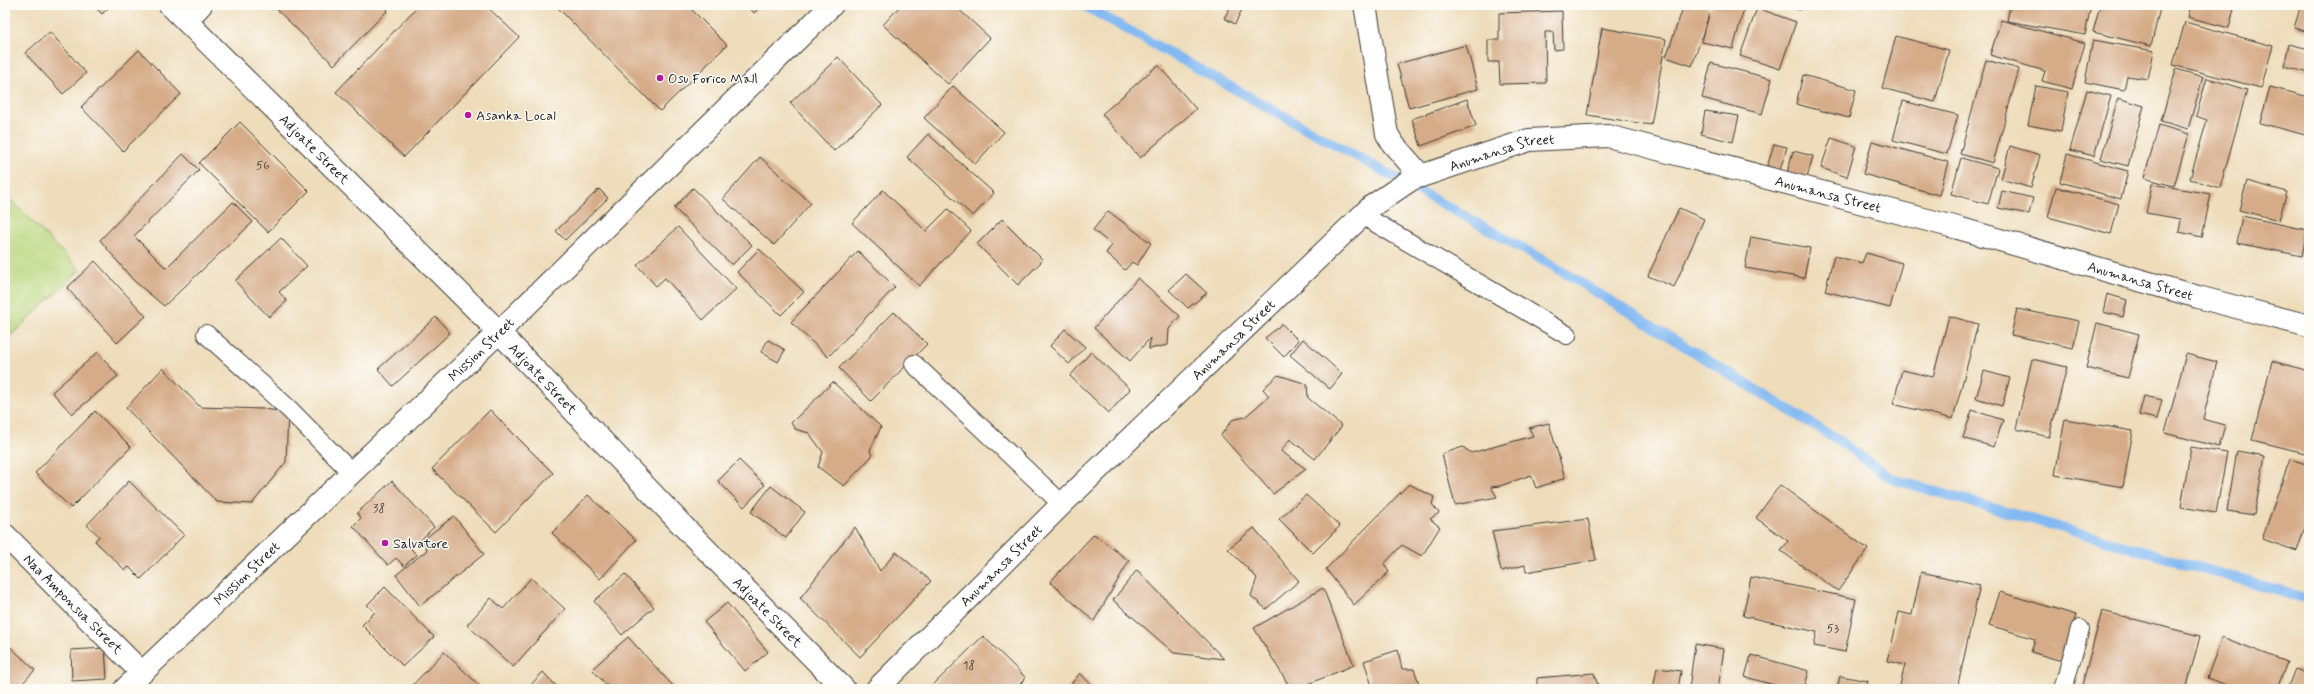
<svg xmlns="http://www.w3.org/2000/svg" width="2314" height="694" font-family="Mynerve,sans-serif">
	<rect width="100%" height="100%" fill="#fdfcf7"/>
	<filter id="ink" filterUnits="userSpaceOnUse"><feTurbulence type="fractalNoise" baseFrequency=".025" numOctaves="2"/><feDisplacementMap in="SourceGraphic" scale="8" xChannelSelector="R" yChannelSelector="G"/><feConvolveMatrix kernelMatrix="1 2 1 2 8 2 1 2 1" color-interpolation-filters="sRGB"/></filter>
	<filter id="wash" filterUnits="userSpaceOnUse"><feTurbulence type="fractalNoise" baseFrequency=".012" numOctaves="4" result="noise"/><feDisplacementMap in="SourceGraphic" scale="16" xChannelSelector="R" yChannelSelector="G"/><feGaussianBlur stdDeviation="0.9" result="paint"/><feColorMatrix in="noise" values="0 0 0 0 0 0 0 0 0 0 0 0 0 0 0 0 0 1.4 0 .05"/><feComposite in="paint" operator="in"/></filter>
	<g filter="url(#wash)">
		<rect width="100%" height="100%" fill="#eedcba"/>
		<path fill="#b9d67d" stroke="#6a794c" d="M5 194 80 270 5 341Z"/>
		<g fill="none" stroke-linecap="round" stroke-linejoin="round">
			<path stroke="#82b9f2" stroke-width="10" d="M1083 5 1542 259 1838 440 1892 479 2309 599"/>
		</g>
		<g id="blocks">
			<path fill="#d6ac88" d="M93 5H111L102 14Z
				M272 5H383L388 10 334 65Z
				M419 5H485L519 37 404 157 336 92Z
				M555 5H687L727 45 660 111Z
				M747 5H762L754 13Z
				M901 5H954L990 38 948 84 883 25Z
				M1232 5H1244L1235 24 1224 18Z
				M1684 5H1702L1712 8V5H1745L1733 49 1702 42 1709 15 1692 66 1666 57Z
				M1784 5H1802L1800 10Z
				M1888 5H1897L1896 8Z
				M2010 5H2091L2085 35 2007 21Z
				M2100 5H2144L2160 8 2151 46 2093 32Z
				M2191 5H2235L2229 28 2188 17Z
				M2301 5H2309V32L2294 28Z
				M1757 8 1796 22 1780 69 1740 56Z
				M1562 11 1563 49 1554 50 1553 32H1545L1546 83 1500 84 1499 62H1488V40H1499V13Z
				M2001 20 2085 43 2072 89 2042 81 2045 71 1990 55Z
				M2185 22 2273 46 2261 88 2173 65Z
				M1602 28 1666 39 1651 125 1587 115Z
				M50 32 86 73 63 94 25 53Z
				M1896 36 1949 50 1935 102 1882 88Z
				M2093 40 2154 51 2148 79 2127 76 2124 90 2085 82Z
				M2289 44 2309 49V73L2284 66Z
				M1466 45 1478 89 1409 108 1397 64Z
				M139 50 181 94 123 151 81 107Z
				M838 57 882 105 834 151 790 103Z
				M1986 60 2019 69 1993 163 1960 154Z
				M1711 63 1772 79 1762 114 1702 98Z
				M1158 65 1196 109 1140 158 1102 114Z
				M2176 69 2203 77 2188 129 2161 121Z
				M1803 75 1856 90 1849 118 1796 104Z
				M2207 78 2247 90 2220 188 2190 179 2207 120 2196 116Z
				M953 86 1004 132 975 164 924 118Z
				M2036 86 2068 92 2061 131 2028 125Z
				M2270 87 2309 97V136L2260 123Z
				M2087 90 2111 96 2094 156 2070 150Z
				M2118 98 2144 106 2128 166 2101 159Z
				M1467 99 1476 126 1421 146 1412 119Z
				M1903 101 1958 115 1947 154 1893 140Z
				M1705 111 1739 116 1733 142 1701 134Z
				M240 122 309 191 268 232 199 163Z
				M2159 125 2189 134 2174 186 2144 178Z
				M928 134 994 193 973 216 907 157Z
				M1831 138 1856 146 1847 177 1821 168Z
				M1872 141 1948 162 1939 195 1863 174Z
				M1774 144 1787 147 1780 170 1767 167Z
				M2010 146 2040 155 2031 188 2001 179Z
				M1793 151 1813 156 1807 178 1787 173Z
				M183 154 199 170 134 236 166 268 233 202 253 222 164 306 133 280 100 240Z
				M2067 154 2128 171 2121 199 2060 182Z
				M760 157 811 203 774 245 723 199Z
				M1961 158 1998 168 1988 204 1951 194Z
				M2247 181 2287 192 2279 220 2239 210Z
				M2152 184 2211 194 2202 237 2179 232 2181 219 2146 213Z
				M2056 187 2119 204 2111 234 2048 217Z
				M693 188 752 245 732 265 674 208Z
				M599 189 608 198 565 240 556 231Z
				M883 190 926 231 948 209 971 231 919 286 852 223Z
				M2002 191 2033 198 2029 214 1998 208Z
				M1679 208 1704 219 1674 287 1648 276Z
				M1108 211 1151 243 1137 265 1132 262 1125 270 1106 253 1112 245 1093 230Z
				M2242 216 2307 230 2302 256 2237 243Z
				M1002 219 1043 260 1018 285 977 244Z
				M678 227 736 289 703 320 665 278 656 286 637 265Z
				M1751 237 1810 248 1804 278 1745 268Z
				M281 238 307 266 279 292 287 301 269 317 235 281Z
				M759 249 804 292 781 315 737 272Z
				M858 251 895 287 828 357 791 322Z
				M1866 253 1902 263 1890 308 1825 291 1834 256 1862 263Z
				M95 261 146 316 117 343 67 288Z
				M1186 274 1207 293 1188 308 1169 290Z
				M1138 278 1180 316 1169 329 1168 345 1149 349 1150 338 1130 361 1094 328Z
				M2107 294 2127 300 2123 317 2103 312Z
				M2017 309 2079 321 2073 348 2011 335Z
				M894 312 927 344 871 401 839 368Z
				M1949 316 1978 324 1953 419 1893 404 1902 370 1933 377Z
				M436 317 450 333 393 386 378 369Z
				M2097 323 2139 334 2128 378 2086 368Z
				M1282 324 1298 340 1284 357 1265 338Z
				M1065 329 1085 347 1069 364 1050 346Z
				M1303 339 1342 374 1330 389 1290 355Z
				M768 340 785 350 778 362 761 352Z
				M98 352 118 376 72 414 52 392Z
				M1091 352 1130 389 1109 413 1070 376Z
				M2186 354 2217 362 2203 419 2225 425 2219 447 2165 433Z
				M2032 359 2067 367 2049 437 2016 429Z
				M2272 361 2309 371V454L2252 440Z
				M163 368 200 407 263 409 288 412 286 462 252 504 217 502 126 408Z
				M1984 371 2010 378 2002 406 1976 398Z
				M1278 375 1307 384 1308 398 1342 426 1315 459 1290 439 1281 451 1306 469 1273 494 1221 435 1232 420 1245 417 1269 396 1263 389Z
				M833 382 881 427 870 450 872 456 844 486 818 467 823 452 809 433 795 429 791 423Z
				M2144 396 2162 400 2157 419 2139 415Z
				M490 410 553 473 496 532 432 469Z
				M1972 410 2003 420 1994 447 1963 438Z
				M95 411 131 447 71 508 35 473Z
				M2065 419 2133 431 2123 487 2055 475Z
				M1549 423 1565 478 1536 488 1531 475 1500 486 1491 487 1497 497 1455 505 1442 454 1463 447 1471 453 1533 436 1529 428Z
				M2191 447 2227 453 2216 513 2181 507Z
				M2237 451 2265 456 2254 515 2227 511Z
				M2290 459 2309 465V516L2297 551 2262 539Z
				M739 460 765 485 744 507 718 481Z
				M129 481 184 535 141 579 129 567 125 570 95 541 99 536 87 525Z
				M392 481 434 527 411 549 417 555 404 566 396 558 388 565 353 526 361 518 357 513Z
				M1409 484 1434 497 1432 504 1439 513 1430 519 1440 527 1422 556 1402 545 1384 564 1389 572 1354 605 1326 569Z
				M1780 485 1868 549 1838 591 1781 551 1788 541 1756 518Z
				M771 486 805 512 786 538 751 512Z
				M588 495 636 540 600 579 552 533Z
				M1306 495 1340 526 1313 553 1279 519Z
				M454 516 484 554 420 606 396 575 427 550 423 540Z
				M1588 519 1596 560 1526 572 1525 565 1501 571 1492 531Z
				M855 527 880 571 896 552 931 581 860 657 800 598Z
				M1254 528 1299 581 1266 609 1251 596 1257 578 1228 549Z
				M1094 534 1129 561 1094 621 1050 582Z
				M1137 570 1224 659 1174 653 1113 600Z
				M1921 572 1980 585 1957 689H1899L1905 665 1888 661 1899 612 1912 615Z
				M625 574 654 607 622 635 594 601Z
				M1751 577 1856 599 1845 652 1814 646 1817 632 1743 616Z
				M531 578 565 609 513 667 467 625 491 598 503 609Z
				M385 587 434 637 403 666 362 625 375 612 367 605Z
				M1323 588 1354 665 1296 689H1291L1254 628Z
				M2000 592 2076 615 2062 661 2031 652 2035 639 1989 625Z
				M727 603 768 652 745 671 704 622Z
				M2102 611 2200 636 2186 689H2081Z
				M983 636 1026 678 1015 689H929Z
				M628 637 674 687 671 689H610L592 669Z
				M2222 637 2287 662 2277 689H2238L2207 678Z
				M5 642 35 670 17 689H5Z
				M1695 644 1724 649 1718 689H1689Z
				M105 648 107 679 72 681 71 650Z
				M1398 650 1402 669H1414L1421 689H1373L1364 661Z
				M444 652 482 688 481 689H409Z
				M1751 655 1809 671 1804 689H1789L1745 677Z
				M1657 668 1681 671 1678 689H1653Z
				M2295 669 2309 674V689H2287Z
				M543 672 559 689H527Z
				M1080 673 1095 689H1067Z
				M1594 673 1599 689H1537V678Z
				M1840 676 1868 681 1866 689H1837Z"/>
		</g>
	</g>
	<g filter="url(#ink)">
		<use href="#blocks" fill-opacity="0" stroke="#3c3934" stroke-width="1"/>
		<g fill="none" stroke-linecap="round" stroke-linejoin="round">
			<g stroke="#3c3934" stroke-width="20">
				<path id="service" d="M1362 215 1567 335
					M206 334 289 409 352 473
					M914 364 1062 504
					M2063 689 2080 629"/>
			</g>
			<g stroke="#3c3934" stroke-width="24">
				<g id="minor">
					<path id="s1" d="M170 5 499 332 683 526 844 689"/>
					<path d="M1365 5 1387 134 1393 144 1421 176"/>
					<path d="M186 21 201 5"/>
					<path id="s2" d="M5 535 141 672"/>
					<path id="s3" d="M125 689 499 332 832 5"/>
					<path id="s4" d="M877 689 1062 504 1372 206 1412 179 1529 140 1608 136 1958 228 2198 297 2309 326"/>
				</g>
			</g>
			<use href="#service" stroke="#fff" stroke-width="18"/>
			<use href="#minor" stroke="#fff" stroke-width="22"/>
		</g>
	</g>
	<g fill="#b5179e" stroke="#fdfcf7" stroke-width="1.5">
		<circle cx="660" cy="78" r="4"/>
		<circle cx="468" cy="115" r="4"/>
		<circle cx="385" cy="543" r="4"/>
	</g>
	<g text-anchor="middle" stroke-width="3" stroke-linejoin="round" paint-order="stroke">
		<g font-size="12" fill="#4a4037">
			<text x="263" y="169">56</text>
			<text x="379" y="512">38</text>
			<text x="1833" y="632">53</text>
			<text x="969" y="669">18</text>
		</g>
		<g font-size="14" fill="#1c1c1c" stroke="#fdfcf7" text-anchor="start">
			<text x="668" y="83">Osu Forico Mall</text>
			<text x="476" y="120">Asanka Local</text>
			<text x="393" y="548">Salvatore</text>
		</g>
		<g font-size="14" fill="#1c1c1c" stroke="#fdfcf7">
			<text dy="5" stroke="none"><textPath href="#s1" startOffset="204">Adjoate Street</textPath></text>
			<text dy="5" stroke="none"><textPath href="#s4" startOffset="834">Anumansa Street</textPath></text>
			<text dy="5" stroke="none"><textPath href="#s4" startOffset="1170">Anumansa Street</textPath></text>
			<text dy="5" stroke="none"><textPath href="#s4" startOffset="1494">Anumansa Street</textPath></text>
			<text dy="5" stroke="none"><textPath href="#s4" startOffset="499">Anumansa Street</textPath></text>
			<text dy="5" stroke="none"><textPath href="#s3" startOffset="492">Mission Street</textPath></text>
			<text dy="5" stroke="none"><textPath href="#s1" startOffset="528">Adjoate Street</textPath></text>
			<text dy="5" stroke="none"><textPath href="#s4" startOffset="175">Anumansa Street</textPath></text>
			<text dy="5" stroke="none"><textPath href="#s3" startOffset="168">Mission Street</textPath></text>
			<text dy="5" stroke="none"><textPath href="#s2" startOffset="97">Naa Amponsua Street</textPath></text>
			<text dy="5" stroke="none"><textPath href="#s1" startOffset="852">Adjoate Street</textPath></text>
		</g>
	</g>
	<rect width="2314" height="694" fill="none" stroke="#fdfcf7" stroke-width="20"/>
</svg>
